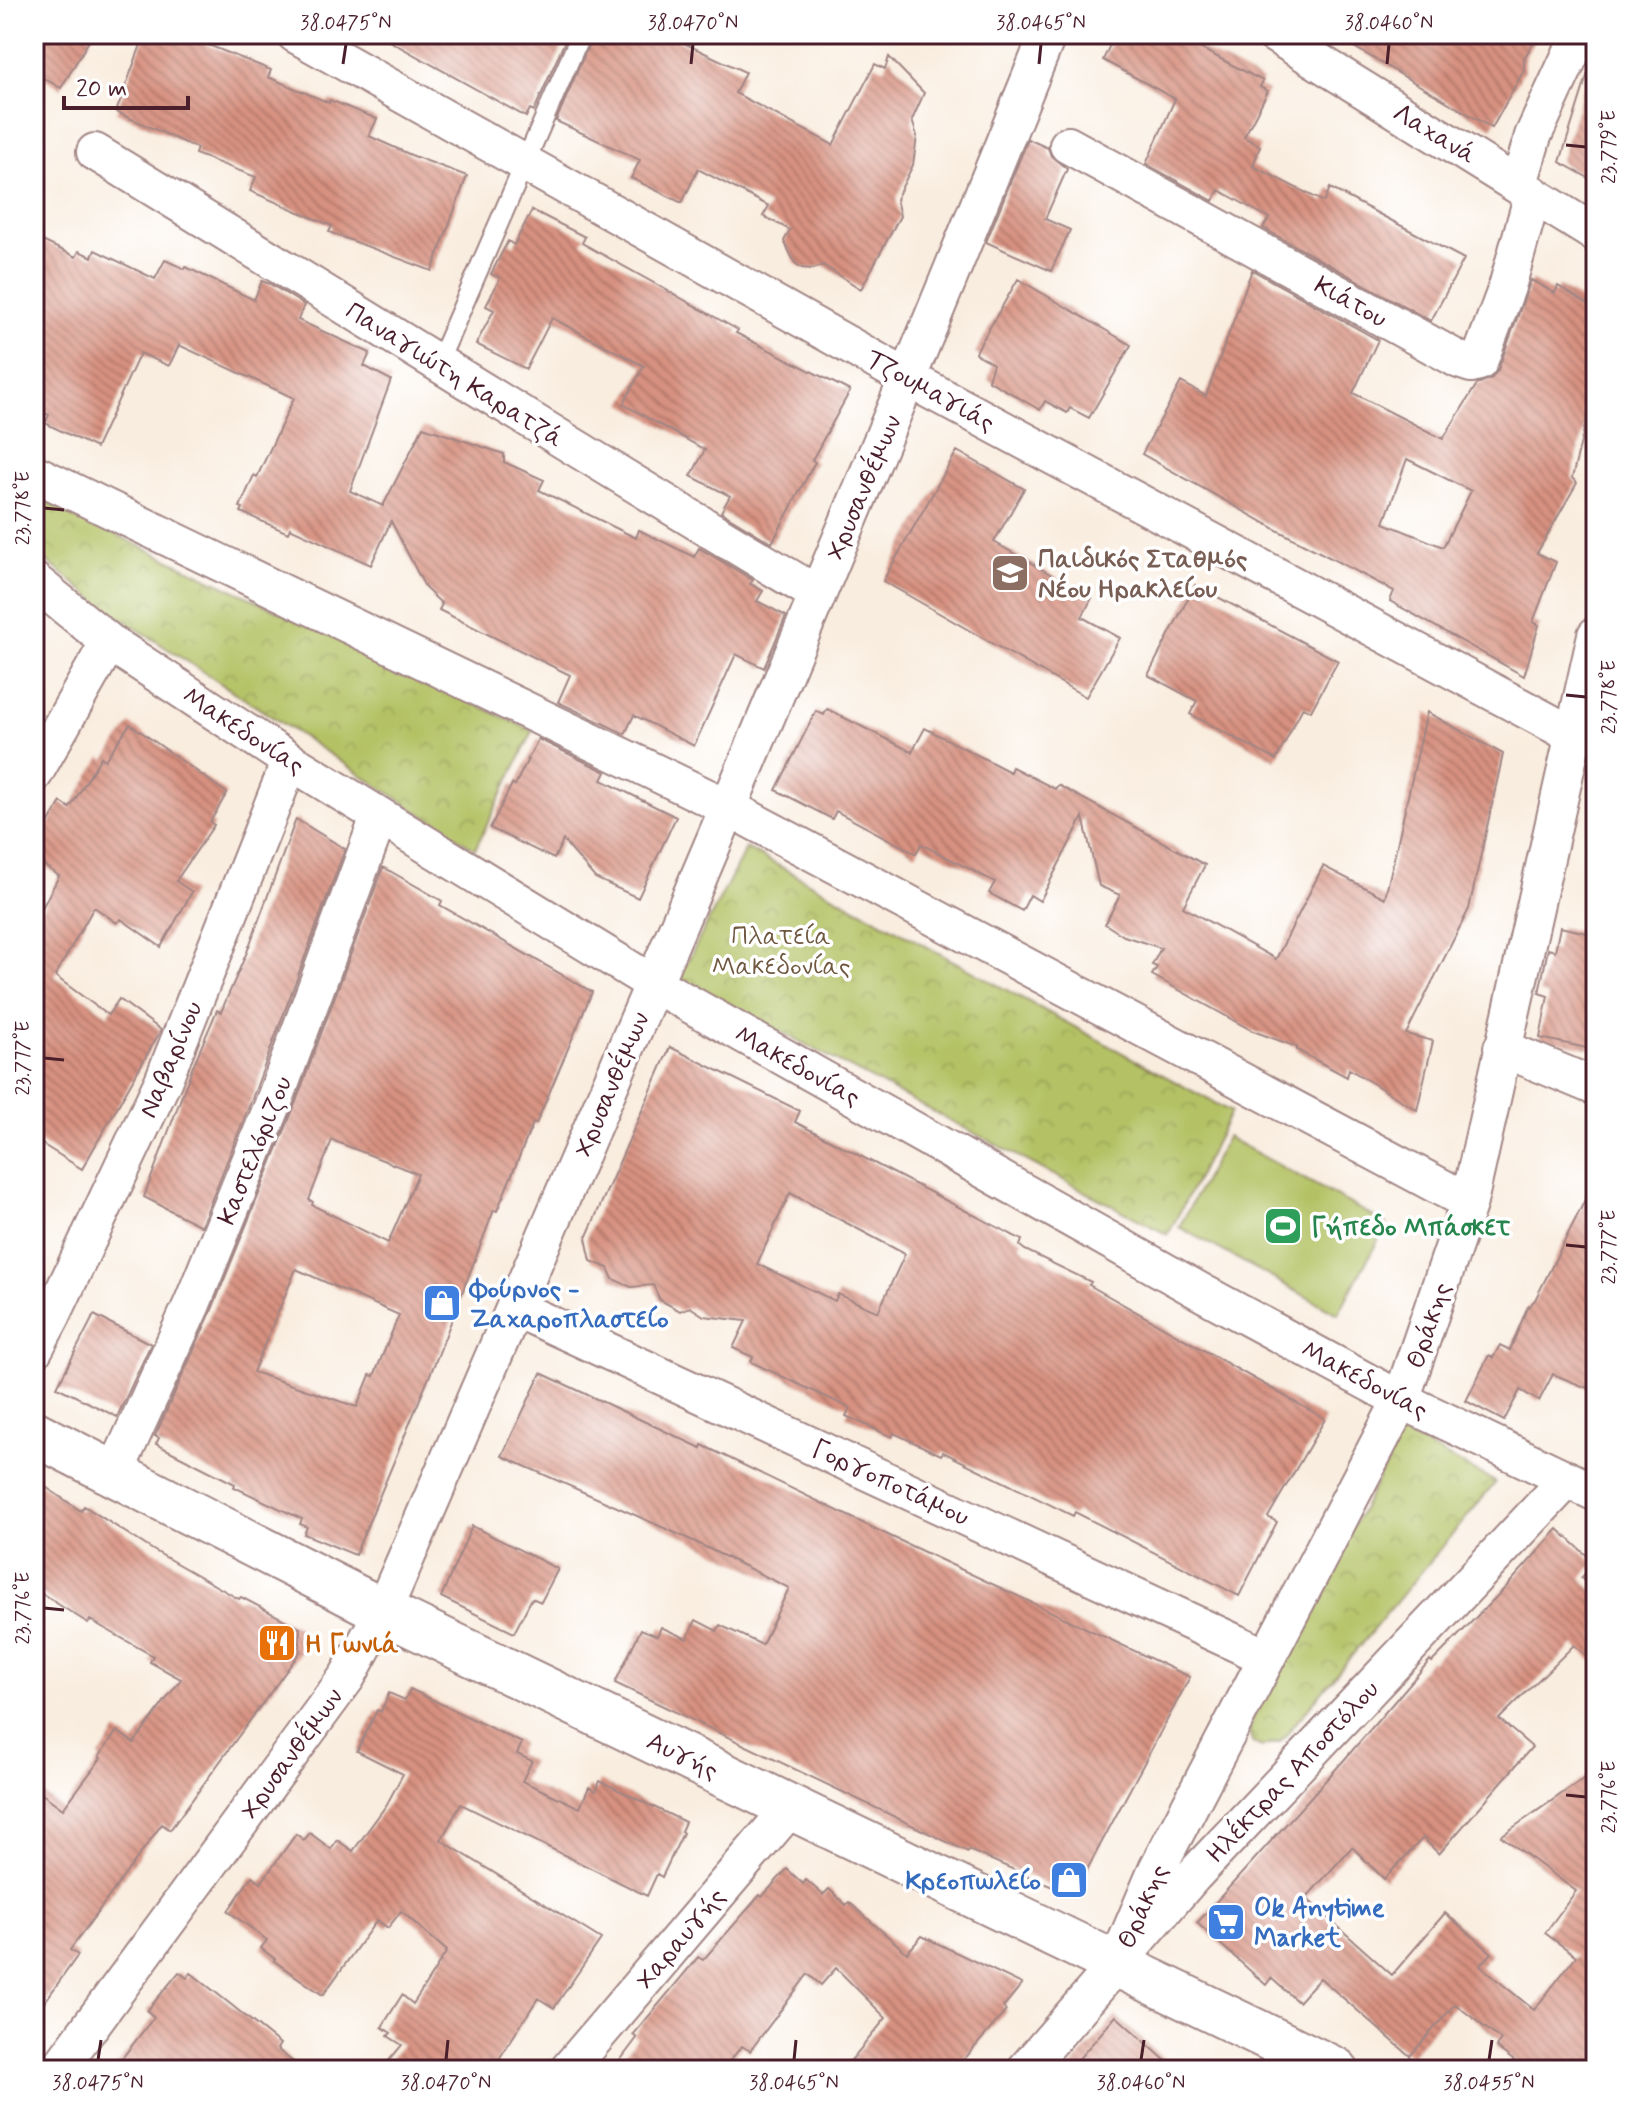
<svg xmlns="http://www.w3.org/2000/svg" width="1630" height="2104" font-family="Mynerve,sans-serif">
	<defs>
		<pattern id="park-crowns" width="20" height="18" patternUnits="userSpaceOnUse" patternTransform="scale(2)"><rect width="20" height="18" fill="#b4c265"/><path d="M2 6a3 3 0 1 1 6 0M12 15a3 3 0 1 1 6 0" fill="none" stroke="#9ca658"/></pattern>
		<pattern id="building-back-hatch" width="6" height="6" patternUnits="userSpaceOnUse" patternTransform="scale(2)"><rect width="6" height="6" fill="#d79180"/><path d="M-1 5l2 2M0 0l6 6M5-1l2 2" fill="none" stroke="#b07669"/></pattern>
	</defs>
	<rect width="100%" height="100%" fill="#fff"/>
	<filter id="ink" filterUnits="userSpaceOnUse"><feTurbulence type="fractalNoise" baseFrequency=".0125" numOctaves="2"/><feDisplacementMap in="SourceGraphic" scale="16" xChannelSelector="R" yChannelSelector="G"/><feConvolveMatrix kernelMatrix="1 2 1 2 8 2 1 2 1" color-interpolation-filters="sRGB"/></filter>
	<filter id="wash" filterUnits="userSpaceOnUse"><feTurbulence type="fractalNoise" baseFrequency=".006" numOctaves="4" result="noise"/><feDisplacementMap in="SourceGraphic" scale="32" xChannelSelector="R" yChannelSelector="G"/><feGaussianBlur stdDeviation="1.8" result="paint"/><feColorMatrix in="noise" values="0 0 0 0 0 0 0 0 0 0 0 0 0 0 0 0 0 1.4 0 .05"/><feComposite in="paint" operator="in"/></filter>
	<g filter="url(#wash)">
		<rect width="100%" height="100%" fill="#f9eddf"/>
		<path fill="url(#park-crowns)" stroke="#7f7048" stroke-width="2" d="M34 496 533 731 475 849 105 608 34 551Z
			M746 848 1231 1112 1168 1235 679 978Z
			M1402 1433 1496 1482 1280 1742 1262 1747 1253 1743 1249 1733 1253 1718Z"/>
		<path fill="#b4c265" stroke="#7f7048" stroke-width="2" d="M1227 1137 1387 1224 1338 1314 1179 1227Z"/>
		<g id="blocks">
			<path fill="url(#building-back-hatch)" fill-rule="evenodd" d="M34 34H93L61 88 34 73Z
				M145 34H181L271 70 268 77 329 103 330 100 377 119 369 136 411 155 467 176 432 271 329 232 332 226 250 191 256 177 195 154 197 148 116 112Z
				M377 34H568L534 111 530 109 526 117Z
				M593 34H665L745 72 735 93 833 145 875 64 885 69 889 57 924 93 912 120 917 136 913 165 896 199 900 216 861 289 823 265 813 269 802 268 795 263 784 241 790 230 763 216 769 206 698 169 682 203 631 178 640 160 556 121Z
				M1115 34H1173L1263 81 1260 87 1268 91 1244 137 1260 146 1253 166 1324 202 1330 188 1464 259 1431 321 1263 228 1269 218 1219 190 1213 201 1146 164 1175 99 1103 60Z
				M1332 34H1539L1524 58V70L1492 128Z
				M1588 73 1596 74V182L1560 162Z
				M1028 139 1048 148 1051 156 1067 169 1045 219 1070 230 1051 271 986 242Z
				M532 210 585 237 582 243 738 330 736 333 850 391 812 460 815 462 772 543 721 512 730 496 691 476 705 450 623 404 644 366 552 318 526 369 476 344 494 310 486 306 500 278 491 274 508 241 514 245Z
				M34 237 76 257 79 251 92 257 95 250 155 279 165 260 185 269 186 267 254 300 262 281 270 284 304 305 298 320 370 353 364 366 391 380 350 491 383 506 423 427 504 454V462L544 480 539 490 636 538 639 530 694 557 699 548 753 580 750 584 763 591 757 601 786 616 764 668 736 654 694 746 634 715 625 734 558 702 570 675 439 610 442 604 426 589 391 521 371 565 290 528 288 533 241 512 243 508 240 507 254 475 257 477 294 398 179 345 169 366 140 353 96 448 45 423 49 415 34 408Z
				M1252 270 1378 340 1353 393 1443 439 1477 384 1492 378 1498 370 1531 280 1555 293 1558 286 1596 309V362L1591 387 1594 389 1572 478 1577 483 1537 553 1556 562 1533 622 1539 625 1524 676 1390 601 1394 591 1279 531 1142 454 1181 382 1206 396ZM1407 459 1471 491 1443 547 1384 523Z
				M1018 279 1131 345 1089 418 1070 408 1067 413 1045 401 1040 410 988 380 993 364 975 353Z
				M957 451 1024 489 994 542 1092 598 1082 617 1120 638 1086 697 883 581Z
				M1195 585 1338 661 1311 711 1303 707 1276 760 1190 714 1197 701 1148 675Z
				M827 709 912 752 925 728 1010 772 1012 767 1055 789 1058 785 1205 865 1183 907 1276 959 1323 866 1385 898 1427 712 1503 754 1469 909 1406 1034 1433 1041 1417 1110 1349 1069 1347 1077 1297 1050V1047L1253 1031 1152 975 1157 967 1152 965 1161 948 1124 936 1105 924 1120 895 1099 886 1083 817 1040 901 1030 895 1022 911 989 893 995 882 921 844 916 854 836 811 832 819 776 790 816 711 824 715Z
				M130 724 227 793 210 822 214 825 176 881 192 892 161 947 121 919 117 923 94 907 55 976 108 1015 119 999 161 1030 82 1169 34 1139V923L59 876 34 858V848L61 802 70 808 101 757 105 760Z
				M538 739 606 772 602 780 676 817 638 898 595 878 563 840 554 859 490 828 512 784 515 785Z
				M296 819 345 849 252 1099 201 1226 144 1197 193 1066 217 1010 221 1012 247 952Z
				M383 867 442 901 440 905 592 992 536 1124 533 1123 497 1211 494 1210 437 1358 355 1555 304 1534 307 1527 300 1524 302 1519 234 1487 235 1484 156 1444 159 1438 155 1436 211 1312 291 1115ZM332 1140 418 1174 388 1243 312 1205 313 1202 309 1200ZM296 1269 399 1315 374 1376 370 1375 357 1407 253 1372Z
				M1560 927 1596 935V1050L1540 1038 1548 996 1539 993 1548 949 1555 951Z
				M670 1047 800 1111 795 1122 1022 1240 1020 1246 1025 1250 1091 1282 1089 1285 1325 1419 1268 1517 1277 1522 1239 1596 1075 1512 1073 1516 943 1452 941 1455 894 1433 892 1437 846 1416 850 1408 751 1362 753 1357 733 1348 746 1321 704 1316 690 1307 680 1311 660 1300 653 1285 631 1287 613 1279 608 1268 591 1261 586 1238ZM790 1193 905 1254 878 1312 838 1294 835 1301 757 1264Z
				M1596 1178V1371L1587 1388 1553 1374 1539 1401 1520 1390 1504 1421 1466 1401 1489 1355 1493 1358 1500 1345 1510 1350 1527 1308 1535 1300Z
				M94 1315 151 1344 117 1417 57 1387Z
				M541 1373 701 1448 702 1445 873 1528 1190 1677 1073 1896 969 1850 968 1852 615 1683 641 1629 657 1636 661 1627 687 1639 696 1620 717 1631 720 1625 762 1645 789 1588 689 1539 502 1456Z
				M34 1479 81 1511 84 1506 153 1550 239 1599 241 1597 300 1628V1652L170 1830 162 1824 70 1950 78 1955 34 2017V1788L63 1809 101 1758 99 1756 117 1731 134 1743 181 1679 150 1662 153 1656 90 1620 88 1623 34 1589Z
				M472 1526 558 1569 541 1602 532 1598 514 1633 441 1597Z
				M1558 1529 1595 1563 1581 1578 1596 1593V1664L1574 1645 1499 1719 1532 1747 1439 1854 1423 1838 1384 1879 1352 1847 1306 1898 1392 1975 1445 1913 1492 1953 1480 1966 1534 2010 1576 1956 1545 1933 1576 1891 1501 1836 1596 1770V2070H1526L1496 2047 1501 2040 1455 2004 1410 2056 1320 1978 1298 2002 1271 1978 1266 1985 1197 1923 1344 1760 1430 1660 1432 1662 1506 1587Z
				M410 1689 522 1743 517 1754 532 1761 522 1781 580 1808 589 1787 596 1791 600 1781 685 1822 681 1831 683 1833 662 1877 657 1874 647 1896 461 1804 441 1840 601 1939 554 2008 538 1998 492 2070H381L402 2045 388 2036 391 2033 382 2027 402 1995 413 2004 447 1951 401 1911 388 1928 377 1920 323 1995 274 1961 275 1959 261 1948 267 1940 228 1911 252 1876 261 1883 296 1834 304 1840 310 1833 331 1849 337 1840 353 1851 387 1804 403 1774 357 1751 377 1710 381 1712 389 1693 405 1700Z
				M787 1869 803 1884 806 1880 823 1895 829 1889 846 1905 849 1902 907 1953 922 1936 1022 1984 1003 2007 1006 2011 955 2070H843L886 2018 836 1968 821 1985 808 1974 750 2051 742 2046 722 2070H613L637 2038 633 2035 698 1957 703 1960 760 1895 762 1897Z
				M179 1972 187 1978 191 1973 229 2003 280 2044 277 2049 303 2070H113L154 2017 147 2011Z
				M1116 2016 1176 2070H1069Z"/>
		</g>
	</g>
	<g filter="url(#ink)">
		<use href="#blocks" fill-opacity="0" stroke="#a28685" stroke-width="2"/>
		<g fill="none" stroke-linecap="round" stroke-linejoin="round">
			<g stroke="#a28685" stroke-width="22">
				<path id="service" d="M438 363 581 34"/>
			</g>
			<g stroke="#a28685" stroke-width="40">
				<path id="minor" d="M295 34 909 379 1573 735
					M1274 34 1596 234
					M1068 145 1459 360 1471 364 1479 362 1507 287 1533 194
					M95 152C336 299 574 449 817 594
					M1519 184 1533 136 1580 34
					M34 473 727 807 1469 1202
					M34 581 109 642 290 761 654 984 1203 1293 1401 1400 1596 1493
					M34 774 109 642
					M1502 1048 1596 1087
					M515 1308 1266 1657
					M34 1350 52 1316 163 1081 290 761
					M114 1475 192 1304 272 1107 379 817
					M1117 1963 1157 1869 1401 1400 1469 1202 1596 635
					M58 2070 347 1677 383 1611C611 1088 835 563 1048 34
					M568 2070 791 1807
					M1025 2070 1193 1876 1567 1480"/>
			</g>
			<g stroke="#a28685" stroke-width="48">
				<path id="tertiary" d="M34 1433 383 1611 1336 2070"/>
			</g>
			<use href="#service" stroke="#fff" stroke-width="18"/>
			<use href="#minor" stroke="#fff" stroke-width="36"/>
			<use href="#tertiary" stroke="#fff" stroke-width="44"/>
		</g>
	</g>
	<path fill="none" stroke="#4a1f2b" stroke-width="3" d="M343 64 346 44M691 64 693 44M1039 64 1041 44M1387 64 1389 44M1566 145 1586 147M44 508 64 510M1566 695 1586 697M44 1058 64 1060M1566 1245 1586 1247M44 1608 64 1610M1566 1795 1586 1797M98 2060 101 2040M446 2060 448 2040M794 2060 796 2040M1141 2060 1144 2040M1489 2060 1492 2040"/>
	<defs>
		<g id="school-square" transform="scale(2)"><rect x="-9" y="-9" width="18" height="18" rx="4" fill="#8d6e63" stroke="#fff"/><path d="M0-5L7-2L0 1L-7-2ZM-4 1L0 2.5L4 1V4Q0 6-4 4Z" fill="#fff"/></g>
		<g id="stadium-square" transform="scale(2)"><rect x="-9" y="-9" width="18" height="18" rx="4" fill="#2e9e5b" stroke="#fff"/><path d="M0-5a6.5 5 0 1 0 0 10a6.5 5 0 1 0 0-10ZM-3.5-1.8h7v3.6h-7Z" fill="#fff"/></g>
		<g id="shop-square" transform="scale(2)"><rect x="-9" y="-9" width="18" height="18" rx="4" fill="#3f7fe0" stroke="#fff"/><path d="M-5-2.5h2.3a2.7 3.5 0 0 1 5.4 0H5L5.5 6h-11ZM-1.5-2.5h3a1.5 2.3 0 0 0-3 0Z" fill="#fff"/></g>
		<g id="restaurant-square" transform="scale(2)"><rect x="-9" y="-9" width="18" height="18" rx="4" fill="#e8710a" stroke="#fff"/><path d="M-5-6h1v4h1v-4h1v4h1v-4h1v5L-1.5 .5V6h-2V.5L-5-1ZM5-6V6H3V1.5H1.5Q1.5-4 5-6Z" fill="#fff"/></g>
		<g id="supermarket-square" transform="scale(2)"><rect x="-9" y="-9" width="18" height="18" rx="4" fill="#3f7fe0" stroke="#fff"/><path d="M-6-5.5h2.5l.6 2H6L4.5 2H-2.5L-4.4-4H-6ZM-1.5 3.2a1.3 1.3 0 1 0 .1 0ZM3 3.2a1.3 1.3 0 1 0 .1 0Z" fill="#fff"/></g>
	</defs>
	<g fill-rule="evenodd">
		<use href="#school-square" x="1010" y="573"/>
		<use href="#stadium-square" x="1283" y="1226"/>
		<use href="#shop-square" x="442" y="1303"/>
		<use href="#restaurant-square" x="277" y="1643"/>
		<use href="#shop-square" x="1069" y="1880"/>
		<use href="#supermarket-square" x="1226" y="1922"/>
	</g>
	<g text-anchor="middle" stroke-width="7" stroke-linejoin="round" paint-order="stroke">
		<g font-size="26" fill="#4a1f2b" stroke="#fff">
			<text transform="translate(1435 133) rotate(31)" y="9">Λαχανά</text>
			<text transform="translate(1351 301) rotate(29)" y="9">Κιάτου</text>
			<text transform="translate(455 374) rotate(32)" y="9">Παναγιώτη Καρατζά</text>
			<text transform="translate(931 390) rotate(29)" y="9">Τζουμαγιάς</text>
			<text transform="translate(863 487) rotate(-67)" y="9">Χρυσανθέμων</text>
			<text transform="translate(244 730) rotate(33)" y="9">Μακεδονίας</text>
			<text transform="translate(170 1059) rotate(-67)" y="9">Ναβαρίνου</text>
			<text transform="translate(798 1065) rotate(29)" y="9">Μακεδονίας</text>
			<text transform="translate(611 1084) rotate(-67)" y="9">Χρυσανθέμων</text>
			<text transform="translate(254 1150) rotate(-68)" y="9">Καστελόριζου</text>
			<text transform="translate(1428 1325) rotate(-71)" y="9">Θράκης</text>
			<text transform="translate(1365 1379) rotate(28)" y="9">Μακεδονίας</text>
			<text transform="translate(891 1482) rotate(25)" y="9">Γοργοποτάμου</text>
			<text transform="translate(291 1753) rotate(-54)" y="9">Χρυσανθέμων</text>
			<text transform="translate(683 1755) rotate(26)" y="9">Αυγής</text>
			<text transform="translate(1292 1771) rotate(-47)" y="9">Ηλέκτρας Αποστόλου</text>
			<text transform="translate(1142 1906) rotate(-66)" y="9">Θράκης</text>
			<text transform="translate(680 1938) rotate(-50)" y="9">Χαραυγής</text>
		</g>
		<g font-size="26" font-weight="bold" fill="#785e54" stroke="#fff" text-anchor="start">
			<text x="1038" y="567">Παιδικός Σταθμός<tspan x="1038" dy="30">Νέου Ηρακλείου</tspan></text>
		</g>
		<g font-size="26" fill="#6f583f" stroke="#fff">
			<text x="781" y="944">Πλατεία<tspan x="781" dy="30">Μακεδονίας</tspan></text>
		</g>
		<g font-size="26" font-weight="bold" fill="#27864d" stroke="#fff" text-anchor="start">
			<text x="1311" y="1235">Γήπεδο Μπάσκετ</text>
		</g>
		<g font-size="26" font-weight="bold" fill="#366cbe" stroke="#fff" text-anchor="start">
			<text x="470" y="1297">Φούρνος -<tspan x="470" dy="30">Ζαχαροπλαστείο</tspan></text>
			<text x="1041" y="1889" text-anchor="end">Κρεοπωλείο</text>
			<text x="1254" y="1916">Ok Anytime<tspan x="1254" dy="30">Market</tspan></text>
		</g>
		<g font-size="26" font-weight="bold" fill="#c56008" stroke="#fff" text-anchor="start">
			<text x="305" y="1652">Η Γωνιά</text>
		</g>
	</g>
	<rect width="1630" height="2104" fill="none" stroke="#fff" stroke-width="88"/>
	<path d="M64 96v12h124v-12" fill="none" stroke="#4a1f2b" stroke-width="4"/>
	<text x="76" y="96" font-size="24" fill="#4a1f2b" stroke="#ffffff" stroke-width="6" paint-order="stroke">20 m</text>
	<rect x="44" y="44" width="1542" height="2016" fill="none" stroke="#4a1f2b" stroke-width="3"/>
	<g font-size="20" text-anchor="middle" fill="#4a1f2b">
		<text x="346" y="29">38.0475°N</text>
		<text x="693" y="29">38.0470°N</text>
		<text x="1041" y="29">38.0465°N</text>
		<text x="1389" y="29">38.0460°N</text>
		<text transform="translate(1608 147) rotate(-90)" y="7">23.779°E</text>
		<text transform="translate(22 508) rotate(-90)" y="7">23.778°E</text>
		<text transform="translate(1608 697) rotate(-90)" y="7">23.778°E</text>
		<text transform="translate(22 1058) rotate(-90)" y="7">23.777°E</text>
		<text transform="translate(1608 1247) rotate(-90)" y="7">23.777°E</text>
		<text transform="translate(22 1608) rotate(-90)" y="7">23.776°E</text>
		<text transform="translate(1608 1797) rotate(-90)" y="7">23.776°E</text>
		<text x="98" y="2089">38.0475°N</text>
		<text x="446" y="2089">38.0470°N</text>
		<text x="794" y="2089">38.0465°N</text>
		<text x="1141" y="2089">38.0460°N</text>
		<text x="1489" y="2089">38.0455°N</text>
	</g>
</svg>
